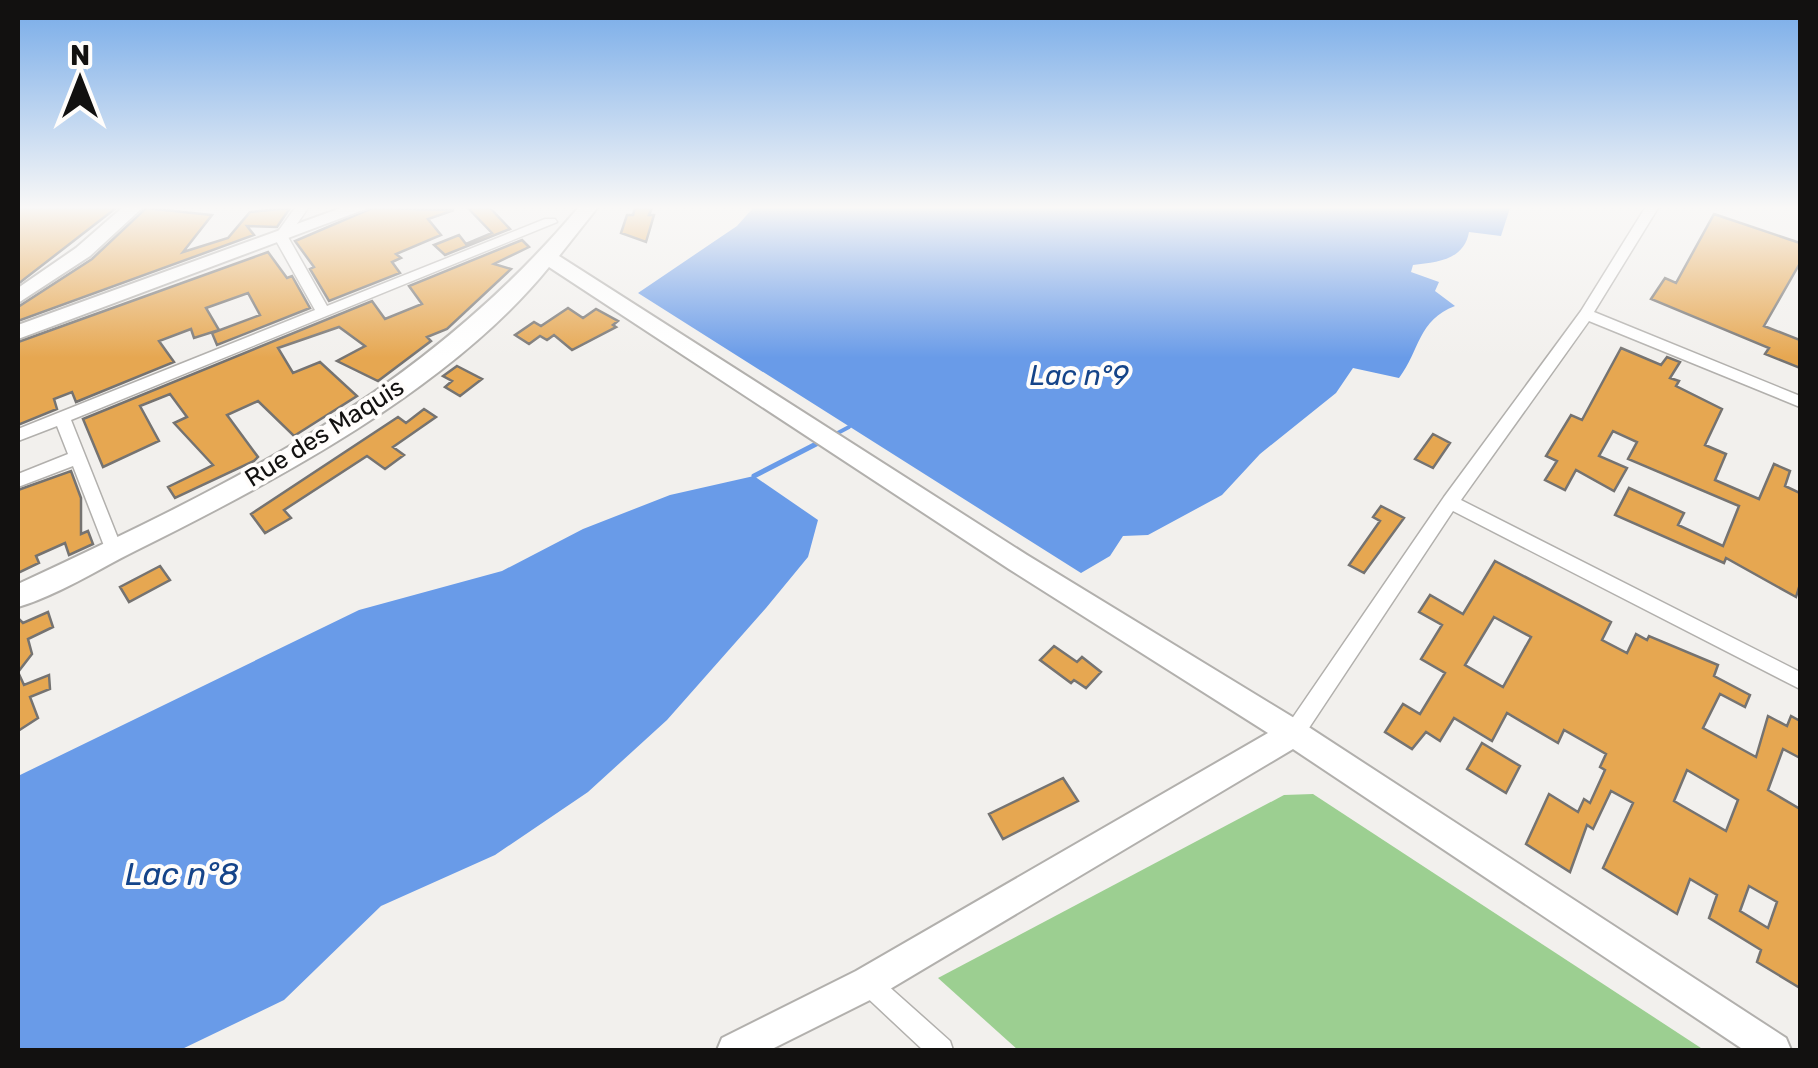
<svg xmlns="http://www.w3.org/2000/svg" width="1818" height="1068" font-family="Rubik,sans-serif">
	<rect width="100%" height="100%" fill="#f2f0ed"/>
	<path fill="#9ccf91" d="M1313 794 1704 1050H1018L938 978 1284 795Z"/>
	<path fill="#699be8" d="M753 208H1510L1501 236 1469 232C1464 260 1438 262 1413 265L1411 272 1439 282 1435 291 1455 306C1418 320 1420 350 1399 378L1353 368 1336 393 1260 454 1222 495 1148 535 1123 536 1110 556 1081 573 638 293 737 226Z
		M754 476 818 520 808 557 766 608 667 720 588 792 495 855 381 906 284 1000 180 1050H18V776L359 610 502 571 583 529 670 495Z"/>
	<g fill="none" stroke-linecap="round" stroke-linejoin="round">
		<path stroke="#699be8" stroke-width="4" d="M834 435 849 427"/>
		<path stroke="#699be8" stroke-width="5" d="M754 476 820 442"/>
	</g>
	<path fill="#e6a751" stroke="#757371" stroke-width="2.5" fill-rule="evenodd" d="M18 208H116L18 284Z
		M146 208 212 215 183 252 228 238 250 212 290 208 277 227 247 226 254 235 18 321V307L92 259Z
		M372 208 454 210 428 219 441 235 396 254 401 258 392 262 400 273 329 301 310 269 314 267 295 241Z
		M468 208H490L510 229 445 255 434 245 459 235 466 244 492 233Z
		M635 208H652L649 215H654L646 242 621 233 627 215H633Z
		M1714 214 1800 243V263L1764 326 1800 340V368L1765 354 1769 348 1651 299 1665 278 1676 283Z
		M522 240 529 247 494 264 511 269 447 329 427 337 431 341 378 381 337 361 365 346 339 327 278 348 293 373 320 362 357 396 294 436 258 401 227 415 258 457 254 461 175 498 168 487 213 465 174 423 187 417 170 394 140 406 159 441 103 467 83 419 372 301 385 319 422 304 409 286Z
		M268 252 287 278 292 276 310 308 217 345 212 333 260 315 248 293 206 308 219 330 194 338 191 329 159 341 174 362 76 402 72 392 54 399 57 409 18 425V342Z
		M568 308 583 318 596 309 618 321 613 325 616 327 572 350 554 335 547 340 540 336 529 344 515 335 534 322 541 326Z
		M1621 348 1661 365 1667 357 1680 362 1670 378 1679 381 1676 386 1722 409 1705 445 1726 454 1715 480 1759 499 1774 464 1790 471 1785 486 1800 493V584L1796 597 1726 558 1724 563 1615 515 1629 488 1684 513 1678 525 1723 546 1739 506 1628 459 1637 442 1613 431 1599 456 1627 468 1614 491 1576 470 1565 490 1545 480 1557 461 1546 456 1571 415 1582 420Z
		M457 366 482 379 460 396 445 387 452 381 443 376Z
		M424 409 436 417 393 447 404 455 385 469 367 456 284 510 291 518 265 533 251 514 398 417 406 423Z
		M1433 434 1450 443 1433 468 1415 459Z
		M71 471 81 498V534L88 531 93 544 69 555 65 543 36 556 39 563 18 573V490Z
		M1381 506 1404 518 1364 573 1349 565 1380 521 1373 517Z
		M1495 561 1611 622 1602 640 1627 653 1636 634 1647 640 1649 636 1718 665 1714 676 1750 695 1745 707 1720 694 1703 728 1756 757 1768 716 1787 726 1791 716 1800 721V758L1783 749 1768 790 1800 809V988L1757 962 1761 950 1709 918 1717 895 1690 879 1677 914 1603 868 1633 803 1611 791 1593 829 1587 825 1570 872 1526 844 1549 794 1578 812 1584 799 1590 803 1605 770 1600 767 1606 754 1564 730 1558 743 1507 713 1492 741 1454 718 1440 741 1426 732 1412 749 1385 732 1403 704 1420 714 1445 673 1421 659 1442 625 1419 612 1430 595 1463 614ZM1494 617 1531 637 1503 687 1465 665ZM1687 770 1738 800 1726 831 1674 801ZM1749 886 1777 902 1768 928 1740 911Z
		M160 566 170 580 129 602 120 587Z
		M48 612 53 627 28 639 32 654 18 672V618L23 623Z
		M1054 646 1077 662 1082 657 1101 672 1086 688 1074 680 1071 683 1040 660Z
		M18 672 24 685 49 675 50 689 30 697 38 718 18 731Z
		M1482 743 1520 766 1506 793 1467 769Z
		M1063 778 1078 801 1003 839 989 814Z"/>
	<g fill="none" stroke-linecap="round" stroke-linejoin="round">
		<g stroke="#b2b0ad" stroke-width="3">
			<path id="street" d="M295 208H308L288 237 327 306 545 219H555L557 222 71 420 123 551 120 556H108L73 466 18 487V474L68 454 57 426 18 441V429L315 310 274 237Z
				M1645 208H1658L1594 312 1800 396V407L1589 321 1461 500 1800 672V689L1453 511 1301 740 1294 742 1287 740 1284 733 1287 726 1444 497 1581 311Z
				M868 971 876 975 950 1041 953 1050H923L860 991 856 983 860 975Z"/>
		</g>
		<g stroke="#b2b0ad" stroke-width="4">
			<path id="secondary" d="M122 208H142L90 256 18 303V288L76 248Z
				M341 208H368L18 339V325Z
				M578 208H597L559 256 1027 555 1304 724 1786 1038 1791 1050H1744L1293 749 880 995 770 1050H717L722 1038 856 971 1268 733 1009 569 549 267C450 389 274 482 135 551 97 570 58 595 18 607V584C231 485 423 392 578 208Z"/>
		</g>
		<use href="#street" fill="#fff" fill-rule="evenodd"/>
		<use href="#secondary" fill="#fff" fill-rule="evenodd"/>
	</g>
	<linearGradient id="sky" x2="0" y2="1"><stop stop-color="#75aae8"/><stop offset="0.58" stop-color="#f9f8f7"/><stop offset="1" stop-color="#f9f8f7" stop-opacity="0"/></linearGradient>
	<rect width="1818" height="358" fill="url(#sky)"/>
	<g text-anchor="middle" stroke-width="8" stroke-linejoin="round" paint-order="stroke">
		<g font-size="25" fill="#121110" stroke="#fffdfb">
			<text transform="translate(324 432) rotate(-32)" y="9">Rue des Maquis</text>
		</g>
		<g font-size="28" font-style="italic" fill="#154489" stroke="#fffdfb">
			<text x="1079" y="385">Lac n°9</text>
		</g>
		<g font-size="32" font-style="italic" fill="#154489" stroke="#fffdfb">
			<text x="182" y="885">Lac n°8</text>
		</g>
	</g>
	<rect width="1818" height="1068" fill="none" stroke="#121110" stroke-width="40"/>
	<g transform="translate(80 80)" stroke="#fffdfb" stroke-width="8" paint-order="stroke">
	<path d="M0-8L18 38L0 25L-18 38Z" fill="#121110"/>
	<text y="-15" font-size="28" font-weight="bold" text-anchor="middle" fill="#121110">N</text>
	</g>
</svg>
